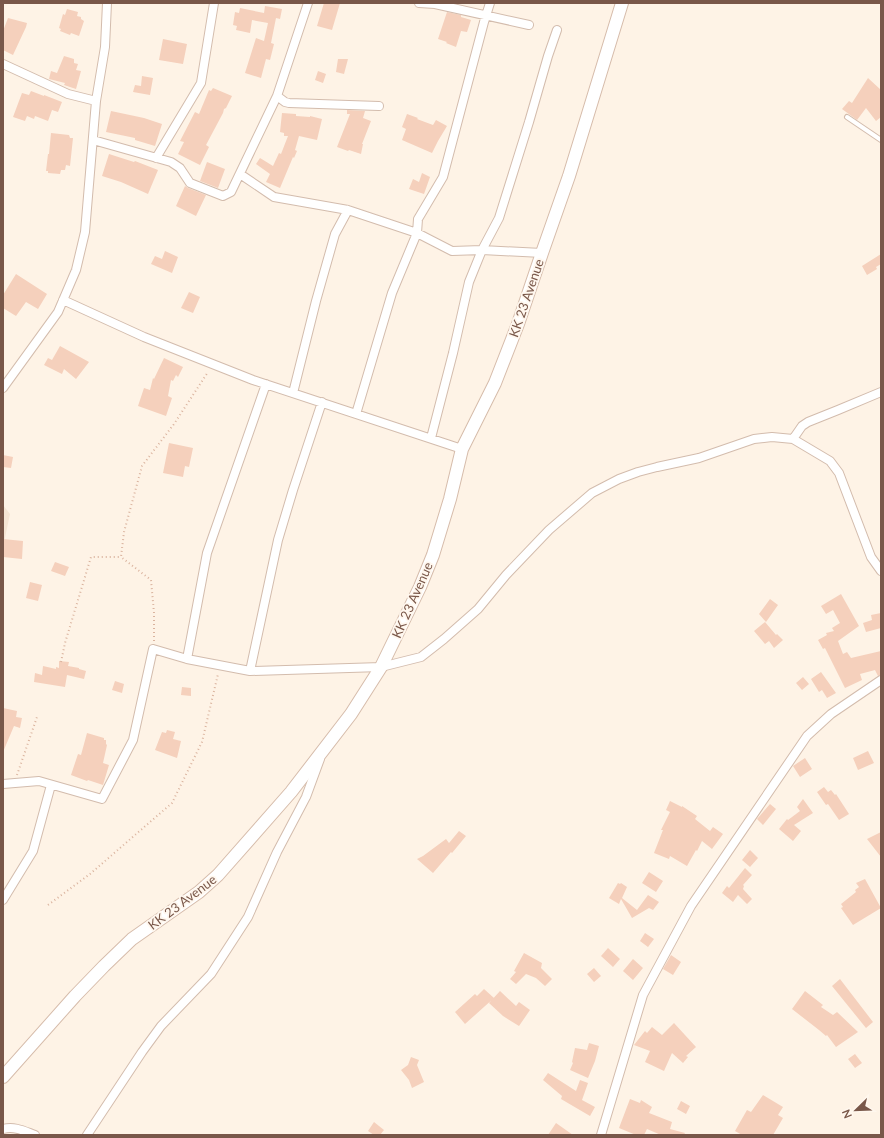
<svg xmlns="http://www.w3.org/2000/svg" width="884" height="1138" font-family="Lato,sans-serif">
	<rect width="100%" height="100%" fill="#fef3e6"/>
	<path fill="#f6e5d4" d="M3 505 10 514 3 547Z"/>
	<path fill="#f5d0bc" d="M324 3H340L332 30 317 26Z
		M265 6 282 9 280 19 276 18 271 43 274 44 270 60 266 59 261 78 245 73 256 38 264 41 268 23 252 20 250 33 236 30 237 26 233 25 235 12 239 13 240 8 264 13Z
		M67 9 78 12 77 16 81 17V19L84 21 79 36 71 33 70 35 60 31 61 29 59 28 63 14 65 15Z
		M447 12 461 15V17L471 20 467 32 461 31 456 47 446 43 447 42 438 39Z
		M8 18 27 23 26 27 13 55 3 50V31Z
		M163 39 187 44 183 64 159 60Z
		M64 56 74 59V63L78 64 76 70 81 71 76 89 64 85 65 83 49 79 51 71 57 73Z
		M338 59H348L344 74 336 72Z
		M318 71 326 74 323 83 315 80Z
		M142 76 153 78 150 95 133 92 135 85 141 86Z
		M868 78 881 90V117L876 121 866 108 857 120 842 109 849 101 852 103Z
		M213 88 232 96 226 108 224 109 223 113 206 145 209 147 200 165 178 154 184 142 180 141 195 112 199 114 209 90 211 91Z
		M31 91 44 96V95L62 102 58 112 52 110 48 121 35 116 34 119 27 116 25 121 13 117 22 93 29 95Z
		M347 110 365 111 363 118 371 121 362 144H363L361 154 349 150 348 151 337 147 350 114H347Z
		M111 111 144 118 162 124 155 146 135 140V138L106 132Z
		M282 113 296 114V116L310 117V116L322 119 317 140 299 136 295 150 297 151 294 158 293 157 280 188 266 182 270 174 256 164 260 158 273 166 279 153 281 154 288 136H284V133L280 132Z
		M407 114 418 118 417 119 433 125 436 120 447 126 438 141 432 153 402 140 406 129 402 127Z
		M51 133 69 135 70 138H73L70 166 66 165 65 170H61L60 174 48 173V171H46L48 154H49Z
		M109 154 134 162 135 161 158 170 148 194 121 182 102 176Z
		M207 162 225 169 218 188 200 181Z
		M422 173 430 177 424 194 409 189 413 179 419 182Z
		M185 186 188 188 206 195 196 216 176 206Z
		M165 251 178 257 172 273 151 264 155 256 162 259Z
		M881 254V264L876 267 877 269 867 275 862 266Z
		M16 274 47 294 38 309 26 302 16 316 3 308V295Z
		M189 292 200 297 193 313 181 308Z
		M60 346 89 362 76 379 64 369 62 374 44 365 48 358 52 360Z
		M164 358 183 367 178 377 176 375 173 381 171 380 168 396 172 398 166 416 138 406 144 388 150 390 153 378 154 379Z
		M169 443 193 448 189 467 185 466 183 477 163 473Z
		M3 455 13 457 11 468 3 467Z
		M3 539 23 541 22 559 3 557Z
		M55 562 69 567 65 576 51 571Z
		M30 582 42 585 38 601 26 598Z
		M841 594 859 626 838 641 843 654 847 652 851 658 881 651V675L878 676 875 670 860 674 862 680 845 688 825 648 823 649 818 640 827 635 826 633 834 631 832 628 840 623 833 610 826 614 821 606Z
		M770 599 778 605 766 622 759 614Z
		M881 613V628L866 632 863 623 872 620 871 615Z
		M765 622 776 635 777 634 783 640 774 648 769 641 765 644 754 631Z
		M59 661 69 662 68 666 79 668V669L86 671 84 679 67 675 65 687 34 682 35 673 42 675 43 666 56 669V667L59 668Z
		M821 672 836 693 827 698 822 690 819 692 811 679Z
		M803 677 809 684 802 690 796 683Z
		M115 681 124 684 122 693 112 690Z
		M182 687 191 688V696L181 695Z
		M3 708 17 711 16 717 22 718 20 728 14 726 3 752Z
		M167 730 175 732 173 739 181 741 177 758 155 750 162 732 166 733Z
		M87 733 104 738V740H106V744L107 745 103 763 109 765 103 785 88 780 87 781 71 775 78 754 81 755Z
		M868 751 874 763 858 770 853 758Z
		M805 758 812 769 800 777 793 766Z
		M824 787 828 792 831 790 835 795 836 794 849 814 839 820 828 804 826 805 817 792Z
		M803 799 813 813 794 825 801 831 793 841 779 829 787 819 788 820 800 811 797 807Z
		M670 801 682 807V806L697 816 695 819 710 831 713 827 723 834 712 849 702 841 697 851 696 850 687 866 670 856 669 859 654 853 663 830H661L670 812 666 810Z
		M770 804 776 809 763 825 757 819Z
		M459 831 466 836 452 853 451 852 433 873 417 859 423 856 446 839 449 843Z
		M881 832V857L867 839Z
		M750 850 758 858 750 867 742 860Z
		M745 868 752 875 743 885 744 886 743 889 752 899 747 904 738 895 733 902 722 893 727 886 729 888Z
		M649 872 663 881 656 892 642 883Z
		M865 879 881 908 853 925 841 908 843 907 841 904 856 892 855 890 859 887 856 883Z
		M618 883 620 884 621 883 627 887 622 898 637 910 648 895 659 902 653 910 649 908 632 918 621 899 619 904 609 898Z
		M645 933 654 939 648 947 640 941Z
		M608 948 620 959 613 967 601 956Z
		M524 953 542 963 541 968 552 979 545 986 536 978 526 974 516 984 510 979 516 972 514 971Z
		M671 955 681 962 673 975 663 969Z
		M633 959 643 968 633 980 623 971Z
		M594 968 601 976 594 982 587 974Z
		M840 979 873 1022 866 1028 832 986Z
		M484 989 494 998 465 1024 455 1012 475 994 477 996Z
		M500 991 516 1006 519 1002 530 1010 519 1026 503 1016 489 1003Z
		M805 991 823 1005 821 1007 833 1015 837 1012 858 1032 836 1047 827 1035 826 1036 819 1030 792 1009Z
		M674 1023 696 1047 686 1056 688 1057 683 1063 672 1053 664 1071 645 1062 650 1051 634 1045 645 1031 647 1033 652 1027 662 1035Z
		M589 1043 599 1046 595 1061 588 1078 570 1070 573 1063 572 1062 575 1048 587 1050Z
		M855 1054 862 1063 855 1068 848 1059Z
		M411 1057 419 1060 417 1065 424 1082 412 1088 409 1080 401 1070 408 1065Z
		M548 1073 576 1091 580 1080 588 1083 582 1100 595 1107 590 1116 561 1099 562 1096 543 1080Z
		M763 1095 783 1107 778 1115 783 1118 773 1135H742L735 1131 747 1110 751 1112Z
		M630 1099 640 1103 641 1100 652 1107 649 1113 672 1122 670 1129 685 1133 684 1135H661L647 1129 644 1135H636L619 1128Z
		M681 1101 690 1106 686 1114 677 1109Z
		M374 1122 384 1130 380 1135H374L368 1131Z
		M556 1123 573 1135H548Z"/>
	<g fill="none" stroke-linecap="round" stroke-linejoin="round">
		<g stroke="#d3bcad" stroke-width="6">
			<path id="service" d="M847 117 881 140"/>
		</g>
		<g stroke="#d3bcad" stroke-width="10">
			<path id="minor" d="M308 3 277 96 285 102 289 103 379 106
				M419 3 435 4 529 25
				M3 64 68 94 96 101
				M93 140 171 162 180 168 190 183 223 196 231 192 277 96
				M156 158 201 83 214 3
				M240 174 274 197 348 210 417 233 452 251 482 250 542 253
				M63 300 144 337 253 380 462 449
				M3 388 58 312 76 270 85 232 96 101 105 47 107 3
				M293 393 316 301 335 234 348 210
				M356 414 392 293 417 233 418 219 443 177 484 22 490 3
				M431 438 453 353 469 282 482 250 499 218 529 122 548 56 557 30
				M793 439 802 426 808 422 838 410 881 392
				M187 659 207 553 266 384
				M250 671 278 540 293 490 322 402
				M3 784 39 781 102 799 133 740 153 649 187 659 250 671 381 667 421 657 444 639 478 609 506 575 549 530 592 493 619 479 638 472 657 467 699 458 754 439 772 437 793 439 830 461 839 473 871 557 881 571
				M3 900 33 851 51 785
				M3 1129C15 1126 24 1131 35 1135
				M87 1135 142 1052 161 1026 211 974 248 917 277 852 306 797 320 759
				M601 1135 643 995 691 906 807 736 831 714 881 680"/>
		</g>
		<g stroke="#d6bcab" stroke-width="14">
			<path id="secondary" d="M3 1077 75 996 104 966 132 939 199 892 218 875 291 792 351 714 381 667 420 587 433 555 450 499 462 449 495 383 518 324 542 253 569 176 622 3"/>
		</g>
		<path stroke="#dab39e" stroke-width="2" stroke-dasharray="1 3" stroke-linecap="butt" d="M154 641V613L151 580 121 557 124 532 142 466 174 424 208 372
			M61 662 65 643 91 557H121
			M17 775 37 717
			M48 905 90 874 172 803 202 742 218 674"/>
		<use href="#service" stroke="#fff" stroke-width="4"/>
		<use href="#minor" stroke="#fff" stroke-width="8"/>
		<use href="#secondary" stroke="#fff" stroke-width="12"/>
	</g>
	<g text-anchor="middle" stroke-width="3.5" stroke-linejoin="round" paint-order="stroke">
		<g font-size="13" fill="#795749" stroke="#fff7ee">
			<text transform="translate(526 298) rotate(-71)" y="5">KK 23 Avenue</text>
			<text transform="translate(412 600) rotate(-66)" y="5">KK 23 Avenue</text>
			<text transform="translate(182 902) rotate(-37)" y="5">KK 23 Avenue</text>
		</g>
	</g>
	<rect width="884" height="1138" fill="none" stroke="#795749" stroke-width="8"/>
	<g transform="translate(856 1110) rotate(247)" stroke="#fff7ee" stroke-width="3" paint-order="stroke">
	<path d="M0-3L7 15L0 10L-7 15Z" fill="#795749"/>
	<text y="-6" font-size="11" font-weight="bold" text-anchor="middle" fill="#795749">N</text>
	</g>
</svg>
